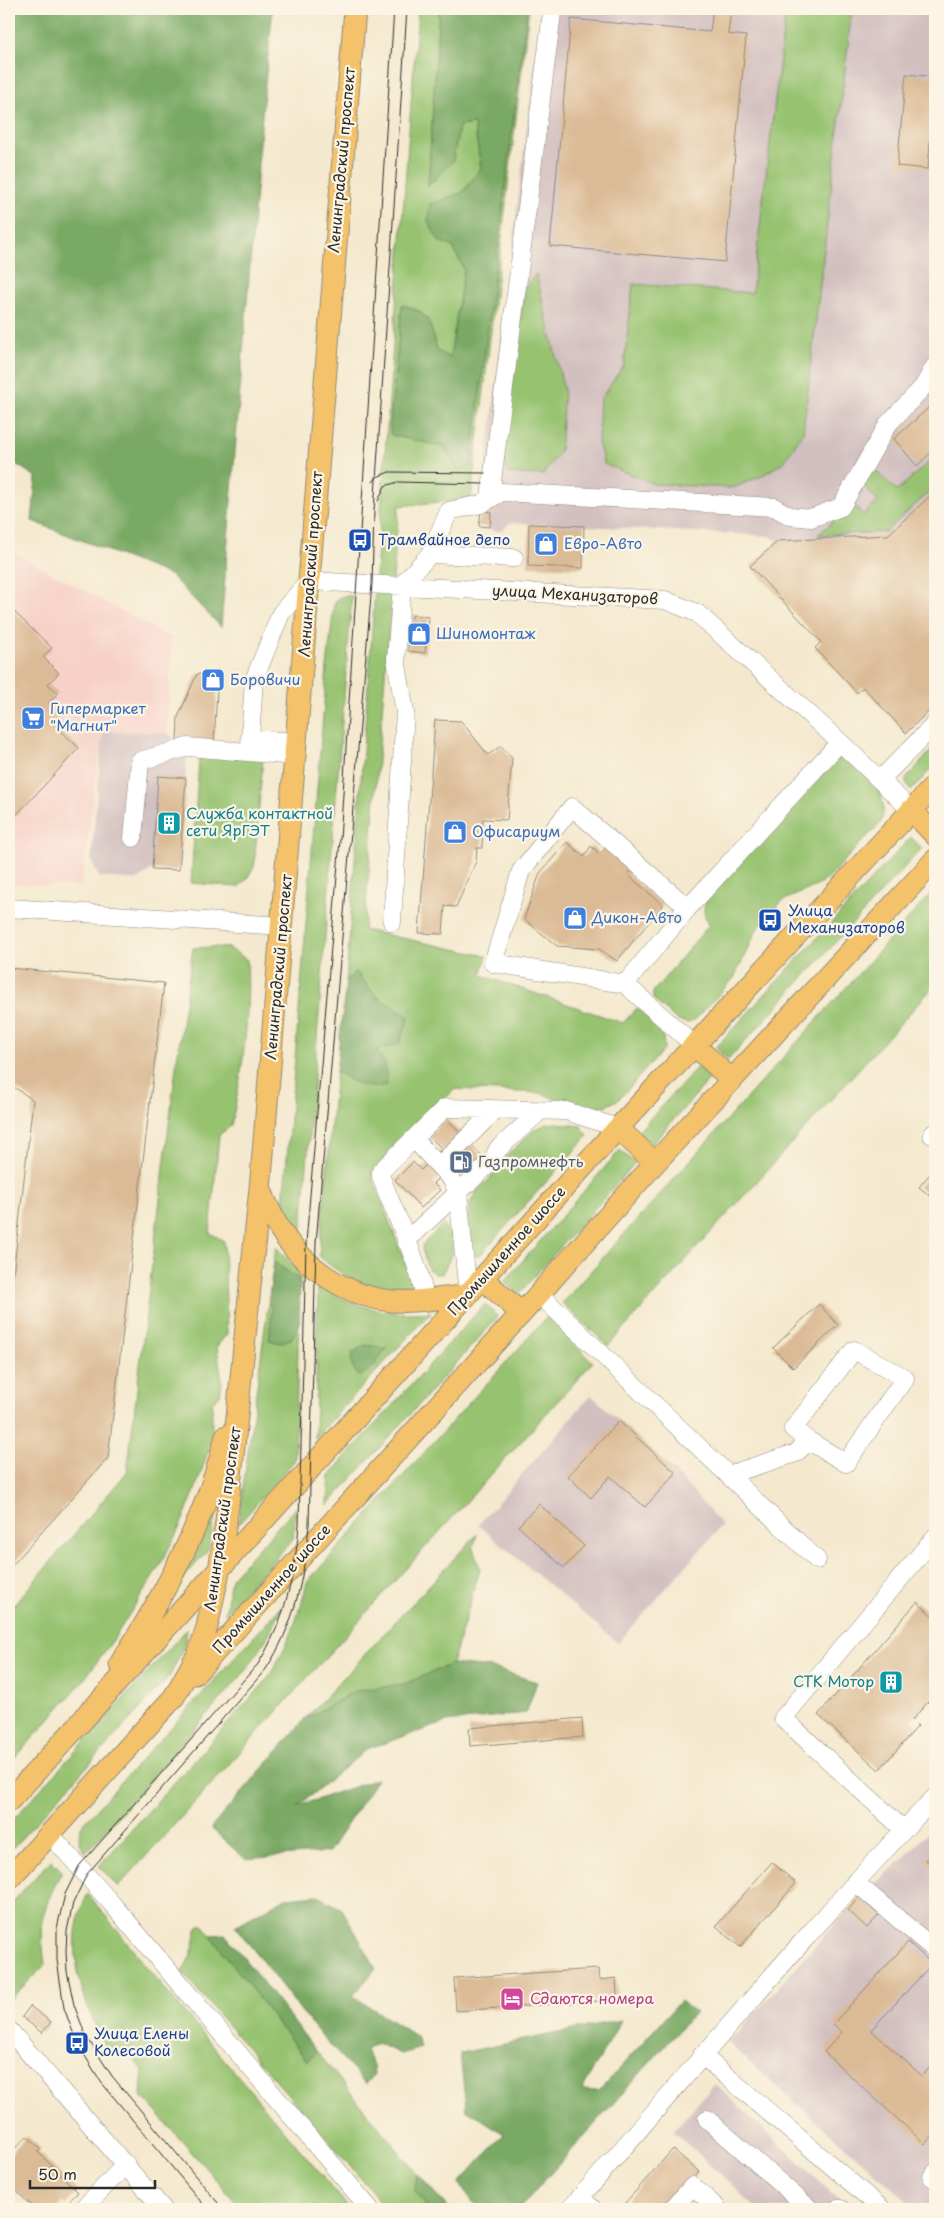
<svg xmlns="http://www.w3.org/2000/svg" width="944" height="2218" font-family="'Playpen Sans',sans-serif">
	<rect width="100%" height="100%" fill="#fcf5e5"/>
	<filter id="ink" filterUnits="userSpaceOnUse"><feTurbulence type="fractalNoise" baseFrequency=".02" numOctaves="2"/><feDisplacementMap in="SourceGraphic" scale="10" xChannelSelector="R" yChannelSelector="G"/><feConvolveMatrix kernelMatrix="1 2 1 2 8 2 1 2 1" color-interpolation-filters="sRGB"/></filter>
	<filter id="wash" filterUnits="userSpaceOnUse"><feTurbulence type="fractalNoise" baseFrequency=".0096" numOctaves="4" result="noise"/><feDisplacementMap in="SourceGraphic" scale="20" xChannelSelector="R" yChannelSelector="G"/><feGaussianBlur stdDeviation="1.12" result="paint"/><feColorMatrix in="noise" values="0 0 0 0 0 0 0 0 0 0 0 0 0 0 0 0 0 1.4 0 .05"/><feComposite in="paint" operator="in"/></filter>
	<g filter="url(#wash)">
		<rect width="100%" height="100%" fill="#f4e9ce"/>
		<path fill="#f7d1c8" d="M9 550 172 638 167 733 103 731 81 886 9 884Z"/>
		<path fill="#d2bfc0" d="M541 9H935V491L888 535 778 541 769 536 584 526 510 523 502 531H492L490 527 479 526Z
			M103 731 167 733 177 740H188L179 870 152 869 138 880 99 877 91 860Z
			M591 1395 676 1473 722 1525 618 1643 478 1525Z
			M935 1825V2209H916L728 2043 859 1897 903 1859Z
			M715 2084 849 2209H757L673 2131Z"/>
		<path fill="#97c371" stroke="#61774e" d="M418 9H439L428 185 453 161 459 126 474 124 481 168 463 192 439 241 453 247 464 269 450 358 438 352C429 326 433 311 402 305L390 425 391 435 444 447 451 457 471 466 527 9H529L471 499 399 506 364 930 487 956 481 975 623 1023 637 1008C653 1022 664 1026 664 1049L619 1099 606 1106 591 1109 568 1104 541 1093 455 1089 372 1171 373 1179 413 1283 409 1291C371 1289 348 1282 319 1256L336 1071 350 1080 376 1050 399 1044 409 1017 377 997 355 971 346 982Z
			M786 9H852L803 432 784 462 761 476 733 488 654 484 604 464 598 442 600 400 624 365 633 284 752 293Z
			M536 274 564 390 560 451 543 475 509 474 502 458 525 288Z
			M935 456V487L885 532 818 535 853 504 863 515 878 502 861 482 874 469 897 491Z
			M344 596H352L301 1241 282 1218 327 667 334 605 338 598Z
			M935 746V765L911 791 905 780Z
			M843 756C863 775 892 791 881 822L823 883 782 901 757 929 734 978 697 1018 688 1023 678 1021 653 999V992L709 925C703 915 703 910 706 899L835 759Z
			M199 757 263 758 254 867 246 880 238 887 191 883Z
			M911 837 922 848 728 1060 715 1048Z
			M935 889V985L608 1346 562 1303Z
			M213 947 229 948 247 960C250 1015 243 1072 231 1126L219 1135 210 1233 224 1241 227 1334 217 1346 222 1382 220 1395 212 1403V1440L194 1493 178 1531 159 1567 113 1640 83 1681 9 1765V1611L127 1472 177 1059 193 948Z
			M697 1067 711 1078 652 1144 638 1132Z
			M556 1123 581 1126 588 1136 479 1256H475L472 1249 468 1217 471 1201 477 1191 501 1168 504 1158 535 1129 547 1124Z
			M620 1150 635 1163 519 1294 504 1282Z
			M443 1224C459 1241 452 1256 442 1274H435L428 1269 422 1249 423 1244Z
			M276 1247 300 1273 295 1460 238 1525Z
			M318 1283C348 1308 393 1316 431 1312L315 1438Z
			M485 1304 498 1317 328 1505 330 1474Z
			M547 1317 593 1362 118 1887 99 1866 266 1681C286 1650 299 1618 307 1582Z
			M220 1493 208 1550 177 1586 198 1547Z
			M296 1507 293 1539 225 1614 231 1578Z
			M477 1534 473 1548 480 1569 452 1664 404 1684 355 1691 305 1719Z
			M282 1606C272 1632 258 1654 242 1675L86 1853C79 1843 77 1837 82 1825Z
			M187 1629 184 1646 170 1676 9 1852V1824Z
			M51 1860 62 1871C42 1909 39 1922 45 1965L9 2001V1906Z
			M88 1894 154 1976 350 2209H242L141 2095 143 2070 125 2051H107C84 2002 60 1946 88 1894Z
			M202 1924 307 2061 317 2052 417 2173 415 2191 428 2209H387L182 1972C190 1959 196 1945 196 1929Z"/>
		<path fill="#79a963" stroke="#526a47" d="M9 9H273L263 103 221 627 170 575 32 521 36 477 14 463 9 466Z
			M439 9H527L471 466 458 471 444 447 391 435 390 425 402 305C434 314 428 323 438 351L450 358 464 269 453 247 439 241 428 222 430 204 463 192 481 168 474 124 459 126 453 161 428 186Z
			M355 971 377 997 409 1017 399 1044 376 1050 385 1064 387 1085C366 1091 354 1083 336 1071L346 982Z
			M274 1262 300 1280 299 1327 291 1339 280 1343 269 1340 272 1307 268 1304Z
			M365 1345 387 1348 373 1367 359 1377 351 1364 352 1353Z
			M452 1664 492 1668 537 1682 526 1713 447 1722 367 1749 298 1806 377 1779 329 1852 245 1859 211 1828 305 1719 355 1691 404 1684Z
			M317 1895 342 1909 376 1968 353 1996 417 2037 421 2048 401 2054 377 2043 366 2050 373 2065 374 2075 366 2084 312 2025 235 1926 286 1898Z
			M225 1934 317 2052 307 2061 210 1935Z
			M680 2001 695 2012 519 2209H478L459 2183 504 2134 466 2109 460 2053 621 2020 582 2090 599 2091Z
			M417 2173 449 2209H428L415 2191Z"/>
		<g id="blocks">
			<path fill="#dbbb96" d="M713 9H731L728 34 746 36 725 262 550 246 571 19 710 32Z
				M906 74 935 77 928 169 897 166Z
				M935 402V449L917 466 894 439Z
				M935 491V705L906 733 863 687 857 693 815 648 821 642 750 566 778 541 888 535Z
				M481 511 491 512 490 527 479 526Z
				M529 524 584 526 583 568 528 566Z
				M9 607 52 648 43 657 59 673 48 684 58 693 49 703 61 714 53 723 79 748 9 823Z
				M412 615 429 617 425 653 408 651Z
				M197 674H218L214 742 177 740 178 717Z
				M435 720 461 721 488 755 501 746 512 758 507 820 483 819 482 848H477L476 862 456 907 445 906 443 934 419 933Z
				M158 776 186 778 179 870 152 869Z
				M567 842 584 857 591 846 600 854 608 845 633 867 628 875 663 905 617 961 599 949 557 946 524 919 540 873Z
				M9 968 164 983 108 1458 9 1569V1311L33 1100 14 1087 9 1093Z
				M447 1119 486 1160 469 1177 455 1163 433 1183 440 1190 421 1208 395 1180 413 1162 421 1170 442 1149 429 1136Z
				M935 1168V1200L919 1187Z
				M819 1304 838 1325 793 1368 773 1348Z
				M619 1421 676 1473 645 1507 610 1476 591 1498 568 1476Z
				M539 1504 584 1546 564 1568 518 1526Z
				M917 1602 935 1618V1694L912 1720 918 1726 879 1770 818 1715Z
				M582 1718 583 1737 470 1746 469 1728Z
				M935 1849V1869L926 1860Z
				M772 1862 796 1883 740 1947 716 1926Z
				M859 1897 879 1915 867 1928 848 1910Z
				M908 1942 932 1964 871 2030 922 2076 935 2061V2133L925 2144 824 2052 842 2032 833 2024Z
				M598 1969 599 1980 616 1978 617 1995 600 1996V2001L456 2011 454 1978Z
				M30 2006 51 2022 42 2033 22 2017Z
				M27 2136 41 2149 38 2152 78 2192 65 2205 62 2202 55 2209H35L9 2184V2155Z
				M673 2149 699 2172 666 2209H633L625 2203Z"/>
		</g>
	</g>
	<g filter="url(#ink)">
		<use href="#blocks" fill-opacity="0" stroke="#908a7c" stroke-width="1"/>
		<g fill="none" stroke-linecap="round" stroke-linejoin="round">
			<g stroke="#908a7c" stroke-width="19">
				<path id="minor" d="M490 497 552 13
					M430 554 514 558
					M297 742 250 739 254 680 281 613 309 581 665 600 697 613 840 742 911 810
					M880 780 935 724
					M133 838 140 761 188 747 296 756
					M9 908 282 926
					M392 922 405 712 396 659 402 585 430 554 449 511 481 504 502 492 774 507 790 516 811 518 841 507 888 424 923 387 935 366
					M625 984 493 963 521 871 572 807 688 908
					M694 1045 625 984 688 908 840 742
					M932 1135 935 1132
					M414 1139 452 1180 458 1193 468 1295
					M439 1166 495 1110
					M406 1241 492 1161 498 1149 539 1112
					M539 1294 817 1560
					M425 1300C418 1257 396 1218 381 1177V1171L445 1108 566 1111 618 1128
					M728 1475 796 1453 809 1441 846 1463 905 1378 854 1350 793 1429 809 1441
					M904 1830 783 1718 935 1537
					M50 1834 113 1905 370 2209
					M855 1882 935 1950
					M9 2030 163 2209
					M702 2055 882 2209
					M707 2119 810 2209
					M935 2173 932 2177 935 2179
					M580 2197 593 2209
					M83 2209 126 2164
					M570 2209C691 2071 808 1930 935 1797
					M672 2209 693 2186 718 2209
					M837 2209H841"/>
			</g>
			<g stroke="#908a7c" stroke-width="23">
				<path id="major" d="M911 810 935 835
					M694 1045 732 1080
					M618 1128 655 1163
					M261 1190C266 1203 272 1216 279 1228 302 1266 347 1297 392 1301 417 1303 443 1298 468 1295
					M483 1279 521 1313
					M120 1664C165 1594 207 1517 226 1436
					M195 1674 539 1294 655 1163 935 860
					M83 1720 618 1128 935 785
					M9 1801 83 1720 90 1710
					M9 1879 174 1697 199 1652 207 1627 219 1571 228 1506 261 1178 355 9"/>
			</g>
			<use href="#minor" stroke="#fff" stroke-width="18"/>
			<use href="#major" stroke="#f4c26a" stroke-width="21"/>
			<path stroke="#2b2b2b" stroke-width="1" d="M373 482 377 477 389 472 485 473
				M378 501 385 486 398 482 483 484
				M207 2209 101 2082 77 2043 64 2008 57 1960V1928L65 1894 79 1866 258 1664C285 1621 295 1574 299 1524L306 1243 340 840 394 9
				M223 2209 112 2076 86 2036 74 2005 67 1971 66 1951 67 1931 73 1903 87 1874 266 1669C295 1625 304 1577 309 1525L316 1243 372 584 374 511 407 9"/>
		</g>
	</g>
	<defs>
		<g id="bus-square" transform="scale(1.25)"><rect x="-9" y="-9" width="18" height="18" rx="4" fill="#1a4fb4" stroke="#fcf5e5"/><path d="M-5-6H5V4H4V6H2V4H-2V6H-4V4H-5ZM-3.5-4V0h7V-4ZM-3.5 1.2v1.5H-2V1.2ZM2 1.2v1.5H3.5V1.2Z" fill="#fff"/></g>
		<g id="shop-square" transform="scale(1.25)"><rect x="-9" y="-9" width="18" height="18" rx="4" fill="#3f7fe0" stroke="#fcf5e5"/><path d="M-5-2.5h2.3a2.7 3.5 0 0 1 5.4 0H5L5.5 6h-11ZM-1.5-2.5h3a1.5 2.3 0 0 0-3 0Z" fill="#fff"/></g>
		<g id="supermarket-square" transform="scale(1.25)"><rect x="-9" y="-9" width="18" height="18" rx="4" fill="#3f7fe0" stroke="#fcf5e5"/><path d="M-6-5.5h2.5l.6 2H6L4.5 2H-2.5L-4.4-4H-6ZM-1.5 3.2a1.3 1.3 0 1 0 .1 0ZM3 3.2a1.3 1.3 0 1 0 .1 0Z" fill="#fff"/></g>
		<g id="building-square" transform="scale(1.25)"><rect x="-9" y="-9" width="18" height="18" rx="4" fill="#0f9aa8" stroke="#fcf5e5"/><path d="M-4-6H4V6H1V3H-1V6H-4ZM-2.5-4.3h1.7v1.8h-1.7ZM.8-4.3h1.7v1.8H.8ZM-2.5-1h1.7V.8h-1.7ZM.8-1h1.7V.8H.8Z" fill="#fff"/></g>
		<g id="fuel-square" transform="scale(1.25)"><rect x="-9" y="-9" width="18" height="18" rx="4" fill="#5c6f8a" stroke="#fcf5e5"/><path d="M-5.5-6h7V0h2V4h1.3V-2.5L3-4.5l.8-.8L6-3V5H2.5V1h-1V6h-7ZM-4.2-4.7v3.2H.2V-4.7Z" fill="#fff"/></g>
		<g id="hotel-square" transform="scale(1.25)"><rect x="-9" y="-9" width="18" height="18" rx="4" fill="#d1479c" stroke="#fcf5e5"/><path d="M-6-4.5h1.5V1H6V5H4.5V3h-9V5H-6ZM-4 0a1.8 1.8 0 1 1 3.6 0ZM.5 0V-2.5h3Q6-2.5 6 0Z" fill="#fff"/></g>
	</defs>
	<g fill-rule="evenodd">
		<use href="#bus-square" x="360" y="540"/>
		<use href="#shop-square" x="546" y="544"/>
		<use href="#shop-square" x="419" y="634"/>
		<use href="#shop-square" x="213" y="680"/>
		<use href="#supermarket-square" x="33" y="718"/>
		<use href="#building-square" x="169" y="823"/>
		<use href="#shop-square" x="455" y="832"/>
		<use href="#shop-square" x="575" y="918"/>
		<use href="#bus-square" x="770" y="920"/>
		<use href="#fuel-square" x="461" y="1162"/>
		<use href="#building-square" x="891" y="1682"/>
		<use href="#hotel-square" x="512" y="1999"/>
		<use href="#bus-square" x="77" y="2043"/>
	</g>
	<g text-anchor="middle" stroke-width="4.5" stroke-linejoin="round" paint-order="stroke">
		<g font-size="15" fill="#2b2b2b" stroke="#fcf5e5">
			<text transform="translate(342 160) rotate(-85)" y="5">Ленинградский проспект</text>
			<text transform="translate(311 564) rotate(-86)" y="5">Ленинградский проспект</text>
			<text transform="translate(575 595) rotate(3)" y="5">улица Механизаторов</text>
			<text transform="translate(279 967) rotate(-85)" y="5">Ленинградский проспект</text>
			<text transform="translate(507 1251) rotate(-48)" y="5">Промышленное шоссе</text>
			<text transform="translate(223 1519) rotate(-82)" y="5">Ленинградский проспект</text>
			<text transform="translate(272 1589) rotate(-48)" y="5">Промышленное шоссе</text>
		</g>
		<g font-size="15" fill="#164399" stroke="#fcf5e5" text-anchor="start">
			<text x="378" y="545">Трамвайное депо</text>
			<text x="788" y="916">Улица<tspan x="788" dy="17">Механизаторов</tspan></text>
			<text x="94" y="2039">Улица Елены<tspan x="94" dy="17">Колесовой</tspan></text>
		</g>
		<g font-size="15" fill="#366cbe" stroke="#fcf5e5" text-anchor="start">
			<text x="564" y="549">Евро-Авто</text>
			<text x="436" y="639">Шиномонтаж</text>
			<text x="230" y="685">Боровичи</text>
			<text x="50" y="714">Гипермаркет<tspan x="50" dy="17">"Магнит"</tspan></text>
			<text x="472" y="837">Офисариум</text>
			<text x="592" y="923">Дикон-Авто</text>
		</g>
		<g font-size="15" fill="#0d838f" stroke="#fcf5e5" text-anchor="start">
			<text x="186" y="819">Служба контактной<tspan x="186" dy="17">сети ЯрГЭТ</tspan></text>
			<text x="874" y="1687" text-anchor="end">СТК Мотор</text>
		</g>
		<g font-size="15" fill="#4e5e75" stroke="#fcf5e5" text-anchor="start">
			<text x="478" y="1167">Газпромнефть</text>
		</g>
		<g font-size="15" fill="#b23c85" stroke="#fcf5e5" text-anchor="start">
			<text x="530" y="2004">Сдаются номера</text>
		</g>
	</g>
	<rect width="944" height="2218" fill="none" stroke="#fcf5e5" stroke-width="30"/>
	<path d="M30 2180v8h125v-8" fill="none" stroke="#2b2b2b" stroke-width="2.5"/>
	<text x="38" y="2180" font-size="15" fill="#2b2b2b" stroke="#fcf5e5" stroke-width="4" paint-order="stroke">50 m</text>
</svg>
